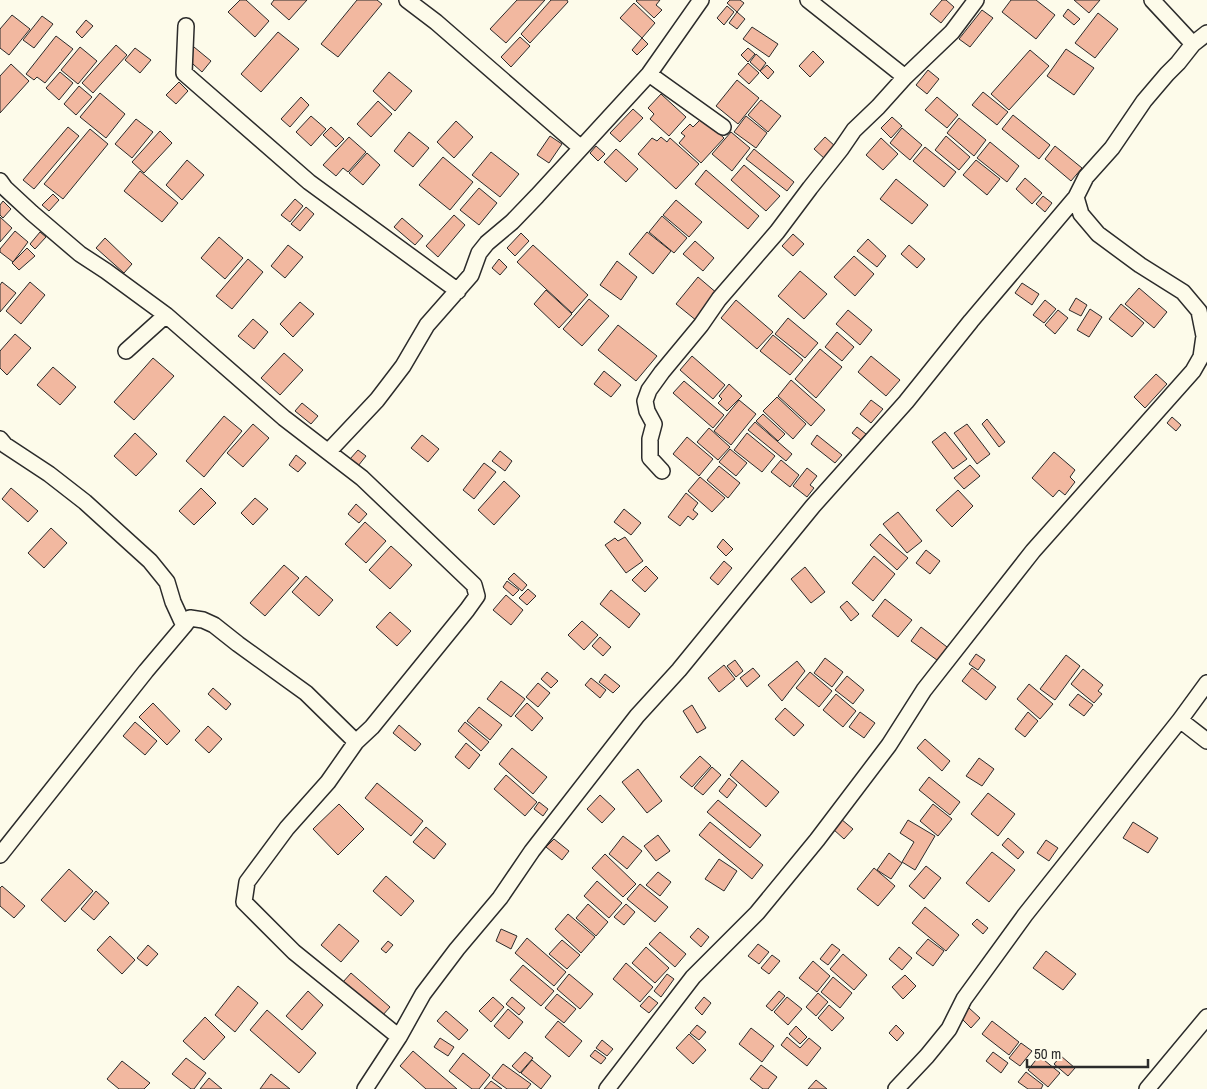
<svg xmlns="http://www.w3.org/2000/svg" width="1207" height="1089" font-family="'Archivo Narrow',sans-serif">
	<rect width="100%" height="100%" fill="#fdfbea"/>
	<path fill="#f2b8a0" stroke="#2b2b2b" d="M240 0H246L269 21 255 37 228 12Z
		M274 0H307L289 20 271 4Z
		M357 0H377L382 4 338 57 321 44Z
		M517 0H545L506 43 490 29Z
		M551 0H567L568 2 530 43 521 34Z
		M637 0H660L656 5 662 10 654 18 636 1Z
		M730 0H740L744 3 737 12 727 3Z
		M942 0H946L954 7 941 23 930 14Z
		M1011 0H1036L1055 15 1036 39 1002 12Z
		M1074 0H1100L1089 13Z
		M634 3 655 23 642 38 620 18Z
		M727 6 734 12 724 25 717 18Z
		M1068 9 1080 19 1074 25 1063 16Z
		M982 10 993 18 970 47 959 39Z
		M737 12 745 19 737 29 729 23Z
		M1098 13 1118 29 1095 58 1075 43Z
		M12 15 30 29 9 55 0 48V29Z
		M42 16 53 24 34 48 23 40Z
		M86 20 93 26 82 38 76 32Z
		M752 27 778 44 769 57 743 39Z
		M278 32 299 49 261 92 241 74Z
		M56 36 73 49 45 83 37 77 34 80 26 74Z
		M520 37 530 46 511 67 501 57Z
		M642 38 648 44 637 55 632 50Z
		M116 45 127 55 93 93 82 83Z
		M80 47 97 61 78 84 61 70Z
		M194 47 211 61 202 72 185 57Z
		M135 48 151 60 140 73 125 60Z
		M748 48 755 54 748 62 741 55Z
		M1066 49 1094 68 1074 95 1047 76Z
		M1030 50 1049 66 1009 110 991 94Z
		M813 51 824 62 810 77 799 66Z
		M756 54 766 63 760 71 750 62Z
		M748 63 759 73 749 84 738 74Z
		M11 64 29 81 0 113V76Z
		M767 65 774 72 768 79 760 71Z
		M928 70 939 79 927 94 916 85Z
		M60 72 73 83 59 100 46 88Z
		M389 72 412 91 395 111 373 91Z
		M737 80 759 98 738 124 716 106Z
		M179 82 188 91 176 104 166 95Z
		M79 86 92 97 76 115 64 104Z
		M983 92 1008 112 997 125 972 105Z
		M100 93 125 114 106 138 80 117Z
		M661 94 686 117 669 136 650 119 654 114 648 108Z
		M301 97 309 105 290 127 281 119Z
		M937 97 958 115 947 128 925 110Z
		M761 100 781 116 768 132 748 115Z
		M378 101 392 114 371 137 357 124Z
		M633 109 643 118 620 142 610 133Z
		M1013 115 1050 145 1039 159 1002 129Z
		M311 116 326 129 311 146 296 132Z
		M746 116 767 133 756 148 734 132Z
		M892 117 902 126 891 138 881 128Z
		M702 118 724 138 701 163 679 143 685 136 681 133 690 124 693 127Z
		M959 118 986 140 974 156 947 133Z
		M136 119 153 132 132 158 115 144Z
		M456 121 473 137 454 158 437 142Z
		M68 127 79 136 34 189 23 180Z
		M331 127 344 139 336 147 323 135Z
		M902 128 922 145 910 160 890 143Z
		M90 129 108 144 63 199 44 184Z
		M160 131 172 143 144 173 132 162Z
		M409 132 429 148 413 167 394 151Z
		M731 132 750 148 732 171 712 154Z
		M550 136 562 144 549 163 537 155Z
		M946 136 970 157 959 170 935 150Z
		M349 137 366 152 348 172 343 168 336 176 323 165Z
		M661 137 667 142 670 138 699 164 676 189 638 154 652 138 657 141Z
		M825 137 836 147 825 159 814 149Z
		M881 138 898 154 883 170 866 155Z
		M990 142 1019 166 1007 182 977 158Z
		M596 146 605 154 598 161 590 153Z
		M1055 146 1082 168 1071 181 1045 159Z
		M925 147 956 172 944 187 913 161Z
		M616 149 638 169 626 182 604 162Z
		M754 149 794 182 787 191 746 159Z
		M491 152 519 174 500 197 472 175Z
		M367 153 380 165 363 185 349 173Z
		M443 157 473 182 450 210 419 185Z
		M187 160 204 175 182 200 166 185Z
		M976 160 1000 179 987 195 963 175Z
		M744 165 780 196 766 211 731 180Z
		M706 170 759 216 748 229 695 184Z
		M140 171 178 203 162 222 124 191Z
		M1025 178 1042 193 1032 204 1016 189Z
		M896 179 928 205 912 224 880 199Z
		M479 188 497 203 479 225 460 210Z
		M53 194 59 200 49 211 42 205Z
		M1043 196 1052 203 1045 212 1036 204Z
		M295 199 303 206 290 222 281 215Z
		M676 200 702 222 689 237 663 215Z
		M3 201 11 209 3 218 0 215V205Z
		M306 207 314 214 300 231 291 224Z
		M454 215 465 225 438 257 426 246Z
		M662 216 687 238 674 253 649 232Z
		M0 217 12 228 0 242Z
		M402 218 423 236 415 245 394 227Z
		M15 231 28 242 13 262 0 252V249Z
		M40 232 46 237 35 249 30 244Z
		M647 232 671 251 653 274 629 254Z
		M521 233 529 241 515 256 507 248Z
		M793 234 804 244 793 256 782 246Z
		M219 237 243 258 225 279 201 258Z
		M105 238 132 264 124 273 96 248Z
		M868 239 886 256 877 267 857 251Z
		M695 241 714 258 703 271 683 254Z
		M288 245 303 257 285 278 271 266Z
		M533 245 588 295 572 313 517 262Z
		M909 245 925 259 917 268 901 254Z
		M27 248 35 256 19 270 12 263Z
		M854 256 874 274 855 296 834 277Z
		M248 259 263 272 232 309 216 296Z
		M499 259 507 267 500 275 492 268Z
		M617 261 637 277 621 300 600 285Z
		M800 271 827 294 804 319 778 296Z
		M698 277 718 294 697 321 676 304Z
		M2 282 16 293 0 312V285Z
		M30 282 45 295 21 324 6 311Z
		M1022 283 1039 294 1032 305 1015 293Z
		M1139 288 1167 312 1154 328 1125 304Z
		M546 290 572 314 559 328 534 304Z
		M1076 298 1087 305 1081 316 1069 310Z
		M589 299 609 316 582 346 563 329Z
		M736 300 773 332 757 349 721 318Z
		M1045 300 1056 309 1044 323 1033 315Z
		M300 302 314 314 293 337 280 324Z
		M1121 304 1144 323 1132 337 1109 319Z
		M1090 309 1102 317 1089 337 1077 330Z
		M848 310 872 330 860 345 836 324Z
		M1058 310 1068 318 1055 334 1045 325Z
		M788 318 818 343 805 358 775 334Z
		M253 319 268 332 254 349 238 336Z
		M618 325 657 356 636 381 598 350Z
		M837 332 854 347 842 361 825 347Z
		M15 334 31 348 7 375 0 368V351Z
		M773 335 803 360 790 375 760 351Z
		M820 349 842 367 816 398 795 379Z
		M284 353 303 370 280 395 261 378Z
		M692 356 725 385 713 399 680 370Z
		M871 356 900 380 886 396 858 372Z
		M153 358 174 376 134 420 114 402Z
		M53 367 76 387 60 405 37 385Z
		M604 371 621 385 611 397 594 384Z
		M1156 374 1167 384 1145 408 1134 397Z
		M791 380 825 410 811 426 778 396Z
		M684 381 724 415 713 428 673 393Z
		M729 384 742 396 727 411 718 403 722 399 719 396Z
		M777 397 806 424 793 439 763 411Z
		M739 400 756 414 731 445 714 431Z
		M871 400 883 409 871 423 860 414Z
		M302 403 318 416 311 424 295 411Z
		M763 414 785 434 778 441 756 421Z
		M224 416 242 431 204 477 186 461Z
		M1172 417 1181 425 1176 431 1167 423Z
		M987 419 1005 442 999 447 982 424Z
		M755 422 792 454 786 461 748 430Z
		M253 424 269 438 243 467 227 453Z
		M967 424 990 454 977 464 954 433Z
		M857 427 866 434 861 440 852 433Z
		M709 428 730 447 718 460 697 442Z
		M945 432 967 459 953 469 932 442Z
		M135 433 157 454 136 476 114 456Z
		M747 433 775 456 762 472 734 450Z
		M422 435 439 449 428 462 411 448Z
		M817 435 842 455 835 463 811 444Z
		M687 437 713 459 699 476 673 454Z
		M730 449 747 463 736 476 719 462Z
		M358 450 366 456 358 466 350 459Z
		M500 451 512 461 505 471 492 461Z
		M1054 452 1075 470 1070 477 1075 482 1065 495 1059 490 1053 497 1032 478Z
		M296 455 306 463 298 472 289 465Z
		M781 460 799 475 790 487 771 472Z
		M484 463 496 472 474 499 463 490Z
		M970 465 980 476 964 489 954 478Z
		M719 466 740 483 728 498 707 480Z
		M807 468 817 476 810 485 814 488 807 497 793 486Z
		M700 477 725 498 712 512 688 491Z
		M504 481 520 496 494 525 478 510Z
		M11 488 38 511 28 522 2 499Z
		M201 488 216 503 194 525 179 511Z
		M958 490 973 506 952 527 936 510Z
		M686 493 698 503 693 510 698 514 693 520 688 516 680 526 668 517Z
		M255 498 268 509 253 525 241 513Z
		M356 504 367 514 359 523 348 514Z
		M624 509 641 523 631 535 614 522Z
		M898 512 922 541 907 553 883 524Z
		M365 522 386 541 366 563 345 544Z
		M51 528 67 543 44 568 28 553Z
		M880 534 908 558 897 570 870 545Z
		M625 537 643 561 626 573 605 545 615 538 618 541Z
		M723 539 733 549 726 556 717 547Z
		M391 546 412 565 390 589 369 570Z
		M926 550 940 561 930 574 916 563Z
		M874 556 895 574 873 601 852 583Z
		M724 561 732 568 718 585 710 578Z
		M284 565 299 578 265 616 250 603Z
		M646 566 658 578 645 592 632 580Z
		M805 567 825 592 811 603 791 579Z
		M514 573 527 585 522 591 508 579Z
		M306 576 333 600 319 616 292 592Z
		M507 581 519 590 513 596 503 587Z
		M528 589 536 596 527 605 519 598Z
		M611 590 640 614 629 628 600 604Z
		M506 595 523 610 511 625 493 610Z
		M885 599 912 620 898 637 872 616Z
		M847 601 859 614 851 621 840 607Z
		M390 612 411 631 397 646 376 627Z
		M582 621 598 635 584 650 568 635Z
		M921 627 951 650 941 663 911 641Z
		M600 637 611 647 603 656 592 646Z
		M976 654 985 660 978 670 969 664Z
		M1066 655 1080 666 1055 700 1040 689Z
		M825 658 843 672 832 687 814 673Z
		M735 660 743 671 736 677 727 666Z
		M797 661 805 671 782 701 768 685Z
		M724 665 735 679 719 692 708 678Z
		M753 668 760 676 747 687 740 678Z
		M972 668 996 687 986 700 962 681Z
		M1083 669 1103 685 1098 691 1102 694 1094 703 1071 684Z
		M547 672 558 681 551 688 541 679Z
		M810 672 832 691 819 707 796 688Z
		M605 674 620 686 613 693 599 682Z
		M847 676 864 690 853 704 835 690Z
		M591 678 606 690 600 698 585 685Z
		M501 681 525 699 511 717 487 699Z
		M538 683 550 693 538 707 526 697Z
		M1029 684 1053 704 1040 719 1017 699Z
		M213 688 231 704 226 710 208 694Z
		M836 694 856 711 843 727 823 710Z
		M1078 694 1093 705 1084 716 1069 705Z
		M153 703 180 731 167 745 139 717Z
		M527 703 543 718 532 731 515 716Z
		M692 705 706 728 697 733 683 711Z
		M479 707 502 725 490 740 467 721Z
		M785 708 804 725 794 736 775 719Z
		M860 712 875 723 864 738 849 727Z
		M1028 712 1038 721 1025 737 1015 729Z
		M135 722 157 741 145 755 123 736Z
		M465 722 489 742 481 751 458 731Z
		M399 725 421 744 415 751 393 733Z
		M208 726 222 739 209 753 195 740Z
		M925 739 950 761 942 771 917 748Z
		M466 743 480 755 469 769 455 757Z
		M512 748 547 777 533 794 499 764Z
		M700 756 711 766 692 787 680 777Z
		M979 758 994 769 982 786 966 776Z
		M742 760 779 792 766 807 730 775Z
		M712 767 721 775 703 795 694 788Z
		M638 769 662 801 647 813 622 782Z
		M506 775 537 802 525 816 494 789Z
		M929 777 960 802 950 815 919 790Z
		M729 778 737 785 727 798 719 791Z
		M377 783 423 821 411 836 365 798Z
		M988 793 1015 814 998 836 971 814Z
		M600 795 615 809 602 823 587 809Z
		M718 800 761 835 750 848 707 812Z
		M539 802 548 809 543 816 534 809Z
		M339 804 364 829 338 855 313 829Z
		M933 804 952 819 938 836 920 821Z
		M841 819 853 829 844 839 833 829Z
		M908 820 935 836 915 870 902 862 914 842 900 833Z
		M710 822 763 865 752 879 699 835Z
		M1133 822 1158 838 1148 853 1123 838Z
		M426 827 446 844 434 859 413 842Z
		M658 835 670 851 656 861 644 846Z
		M623 836 642 851 627 869 609 854Z
		M1008 838 1024 852 1018 859 1002 845Z
		M554 839 569 851 562 860 546 847Z
		M1046 840 1058 848 1049 861 1037 853Z
		M992 852 1015 870 989 902 966 883Z
		M889 853 902 863 891 879 877 870Z
		M605 854 636 884 623 897 592 868Z
		M719 859 737 871 724 891 705 879Z
		M926 866 941 878 924 899 909 886Z
		M874 868 895 886 878 906 857 889Z
		M69 869 93 891 65 922 41 900Z
		M658 872 671 882 660 896 646 885Z
		M386 876 414 901 401 916 373 891Z
		M597 881 622 903 609 918 584 896Z
		M640 884 668 907 655 922 627 899Z
		M2 886 25 906 14 918 0 906V888Z
		M96 891 109 903 94 920 81 909Z
		M588 904 608 922 596 936 576 918Z
		M626 904 635 912 624 925 614 917Z
		M925 907 959 935 946 951 912 923Z
		M568 914 595 937 581 953 555 929Z
		M977 919 988 928 983 934 972 924Z
		M339 924 359 941 341 962 321 945Z
		M698 928 709 937 701 947 690 937Z
		M501 929 517 936 511 949 496 941Z
		M660 932 686 954 675 967 649 944Z
		M110 936 135 960 122 974 97 950Z
		M527 938 566 972 554 986 515 953Z
		M928 939 944 951 933 966 916 953Z
		M562 940 580 955 567 969 549 954Z
		M388 941 393 945 386 953 381 949Z
		M758 944 769 952 759 964 748 956Z
		M832 944 840 950 828 965 820 959Z
		M148 945 158 954 147 966 137 958Z
		M646 947 669 968 655 983 632 963Z
		M899 947 912 958 902 970 889 959Z
		M1046 951 1076 974 1063 990 1033 968Z
		M843 954 867 975 854 990 830 969Z
		M772 955 780 961 769 974 761 968Z
		M813 961 830 976 817 992 799 978Z
		M626 963 653 987 640 1002 613 979Z
		M523 965 554 991 541 1006 510 980Z
		M351 973 390 1007 382 1016 343 982Z
		M569 974 593 994 580 1009 557 989Z
		M667 974 674 979 661 997 654 991Z
		M905 975 916 986 903 999 892 987Z
		M833 977 852 993 840 1008 821 992Z
		M238 986 258 1003 235 1032 215 1015Z
		M308 991 323 1005 302 1030 286 1016Z
		M779 991 785 996 772 1011 766 1006Z
		M818 993 828 1002 816 1016 806 1007Z
		M557 994 576 1009 564 1023 545 1008Z
		M649 996 658 1003 649 1013 640 1006Z
		M493 997 504 1007 491 1022 479 1011Z
		M512 997 525 1008 519 1015 506 1004Z
		M704 997 711 1003 702 1015 695 1008Z
		M787 997 802 1009 788 1025 774 1012Z
		M829 1005 844 1018 832 1031 818 1018Z
		M969 1008 980 1018 971 1028 960 1017Z
		M508 1009 523 1022 509 1039 494 1026Z
		M267 1010 316 1053 299 1073 250 1030Z
		M446 1011 468 1030 459 1040 437 1021Z
		M205 1017 225 1037 204 1060 183 1041Z
		M558 1021 582 1041 569 1057 545 1037Z
		M992 1021 1019 1042 1009 1055 982 1034Z
		M697 1025 706 1032 699 1040 690 1033Z
		M896 1025 904 1033 897 1041 889 1033Z
		M796 1026 807 1037 800 1044 789 1034Z
		M751 1028 774 1046 762 1062 739 1044Z
		M689 1034 706 1050 693 1064 676 1048Z
		M787 1037 800 1048 809 1038 821 1048 807 1066 781 1045Z
		M440 1038 454 1047 448 1056 434 1047Z
		M602 1040 613 1049 607 1056 596 1048Z
		M1021 1043 1032 1051 1020 1066 1009 1058Z
		M595 1050 606 1058 601 1064 590 1056Z
		M413 1051 457 1089H426L400 1066Z
		M525 1052 533 1058 520 1073 512 1066Z
		M993 1052 1008 1063 1001 1073 986 1061Z
		M463 1053 490 1075 479 1089H472L449 1071Z
		M1039 1056 1060 1073 1048 1087 1028 1070Z
		M1061 1056 1075 1068 1068 1076 1054 1064Z
		M186 1058 206 1073 194 1089H191L172 1074Z
		M532 1060 551 1076 541 1089 521 1073Z
		M122 1061 150 1083 144 1089H119L107 1079Z
		M503 1064 531 1084 527 1089H507L492 1078Z
		M761 1065 777 1077 768 1089H763L750 1079Z
		M1026 1072 1043 1085 1041 1089H1028L1018 1082Z
		M271 1074 290 1089H260Z
		M209 1078 222 1089H200Z
		M816 1080 827 1089H808Z
		M491 1081 502 1089H484Z"/>
	<g fill="none" stroke-linecap="round" stroke-linejoin="round">
		<g stroke="#2b2b2b" stroke-width="18">
			<path id="street" d="M407 0 436 22 581 148
				M808 0 905 77
				M1152 0 1193 44
				M186 26 184 73 309 182 458 291
				M649 74 723 127
				M0 181 5 188 32 213 80 254 106 271 166 315 284 418 362 478 474 585 477 596 467 610 372 727 356 742 328 782 287 828 247 882 244 902 294 952 399 1037
				M126 351 166 315
				M0 439 5 445 49 474 85 502 150 561 167 582 173 602 184 626
				M328 452 377 400 403 366 427 325 471 275 479 253 487 243 512 222 537 196 649 74 701 0
				M662 471 650 458V439L654 424 647 411 645 401 649 390 662 372 701 325 719 299 777 232 810 188 841 149 854 130 878 107 905 77 952 32 976 0
				M1180 720 1207 683
				M0 855 146 671 184 626 190 618 203 620 214 625 238 644 306 693 356 742
				M365 1089 399 1037 423 994 457 949 500 898 532 851 637 716 679 670 813 506 906 402 971 321 1076 197
				M607 1089 693 977 757 913 817 840 889 745 924 690 1033 551 1193 371 1201 357 1204 336 1199 311 1183 292 1140 265 1098 234 1081 214 1076 197 1086 177 1112 148 1144 101 1167 74 1178 63 1193 44 1207 33
				M896 1089 927 1056 949 1029 964 999 1025 915 1180 720 1207 741
				M1147 1089 1207 1017"/>
		</g>
		<use href="#street" stroke="#fdfbea" stroke-width="15"/>
	</g>
	<path d="M1027 1059v8h121v-8" fill="none" stroke="#2b2b2b" stroke-width="2.5"/>
	<text x="1034" y="1059" font-size="15" fill="#2b2b2b" stroke="#fdfbea" stroke-width="4" paint-order="stroke">50 m</text>
</svg>
